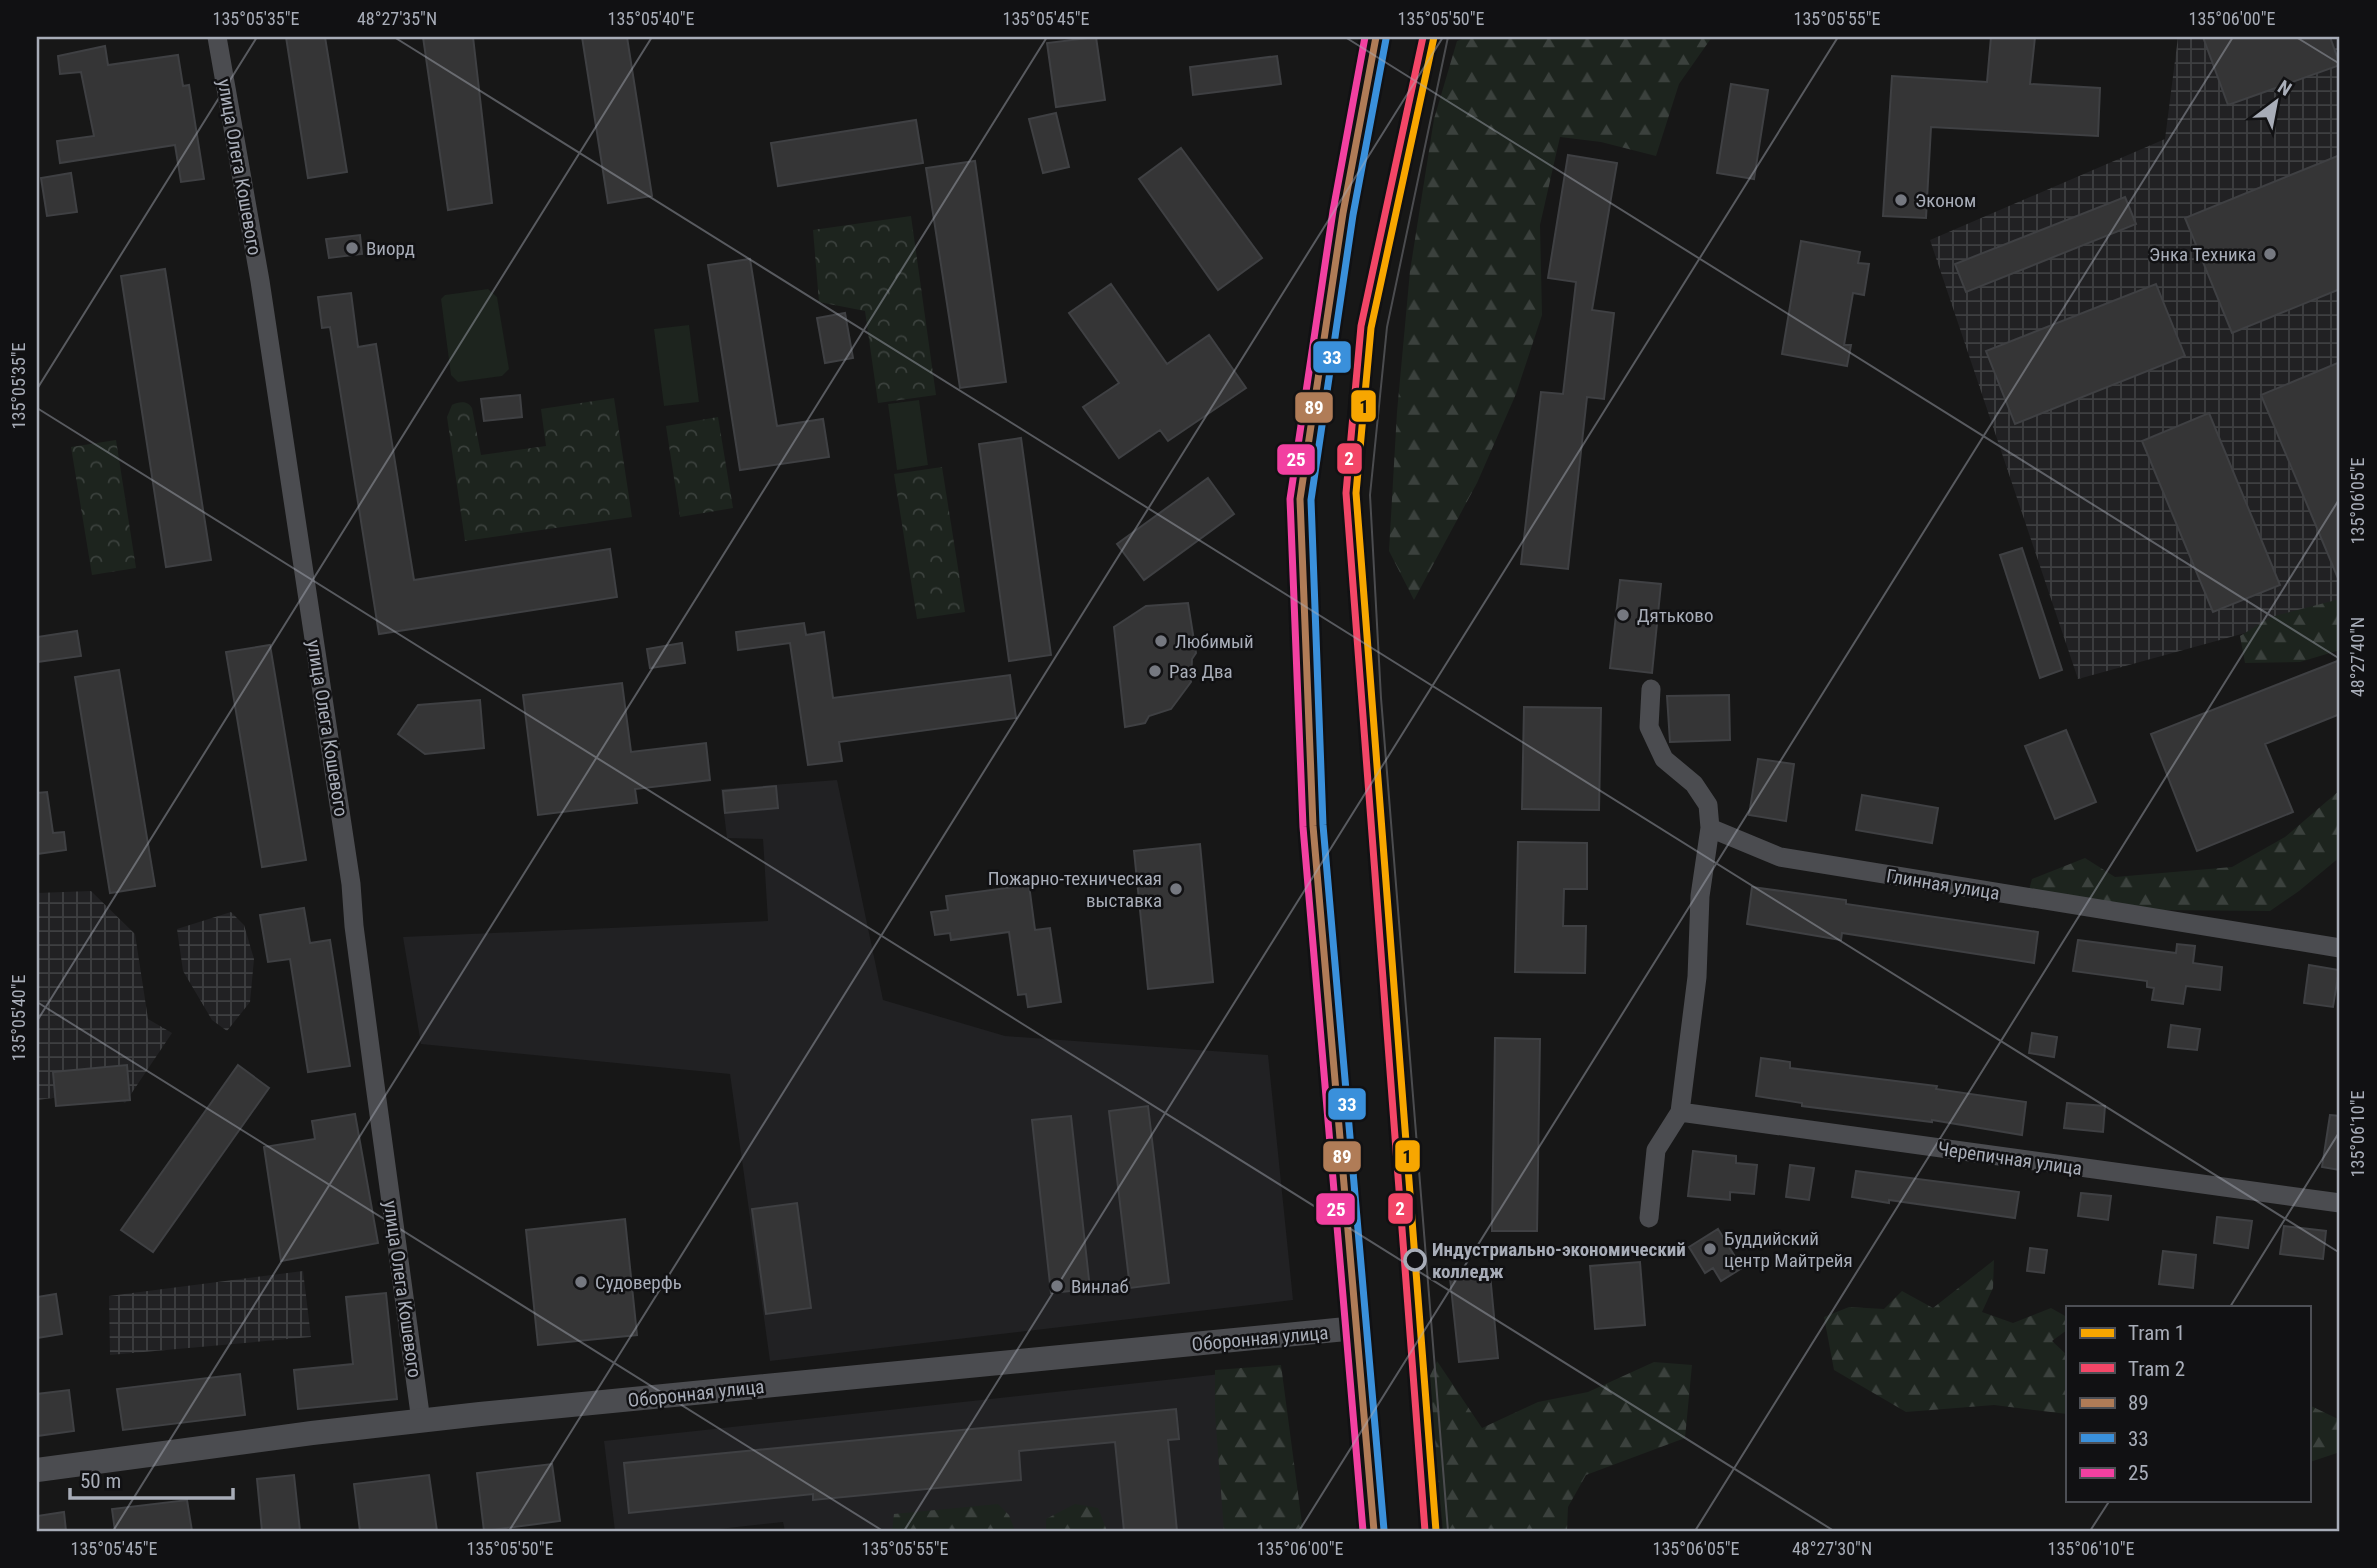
<svg xmlns="http://www.w3.org/2000/svg" width="2377" height="1568" font-family="'Roboto Condensed',sans-serif">
	<defs>
		<pattern id="industrial-grid" width="8" height="8" patternUnits="userSpaceOnUse" patternTransform="scale(1.75)"><rect width="8" height="8" fill="#212123"/><path d="M0 4h8M4 0v8" fill="none" stroke="#3e3f41"/></pattern>
		<pattern id="forest-firs" width="22" height="20" patternUnits="userSpaceOnUse" patternTransform="scale(1.75)"><rect width="22" height="20" fill="#1d241e"/><path d="M5 1l3.5 6h-7zM16 11l3.5 6h-7z" fill="#3b413d"/></pattern>
		<pattern id="park-crowns" width="20" height="18" patternUnits="userSpaceOnUse" patternTransform="scale(1.75)"><rect width="20" height="18" fill="#1d241e"/><path d="M2 6a3 3 0 1 1 6 0M12 15a3 3 0 1 1 6 0" fill="none" stroke="#3b413d"/></pattern>
	</defs>
	<rect width="100%" height="100%" fill="#171717"/>
	<path fill="#212123" d="M837 780 883 1000 1005 1036 1268 1055 1293 1300 770 1361 730 1074 421 1044 403 937 768 921 763 839 727 838 721 789Z
		M1239 1372 1257 1531H785L783 1522 701 1531H615L604 1441Z"/>
	<path fill="url(#industrial-grid)" d="M2178 37H2340V607L2078 679 1930 240 2165 139Z
		M91 891 135 934 148 1019 172 1033 125 1103 108 1091 37 1100V893Z
		M231 912 244 925 254 959 250 1002 227 1031 212 1020 183 971 177 929Z
		M303 1271 311 1337 110 1355 109 1296Z"/>
	<path fill="#1d241e" d="M488 289 497 297 509 369 502 376 458 382 451 375 441 299 445 295Z
		M689 325 699 402 664 406 654 329Z
		M919 400 928 465 897 470 888 404Z"/>
	<path fill="url(#forest-firs)" d="M1468 37H1712L1679 84 1656 156 1601 142 1560 137 1540 225 1542 315 1516 394 1477 483 1414 600 1389 551 1397 412 1410 271 1434 119 1457 41Z
		M2340 599V650L2300 662 2245 663 2240 636 2271 617Z
		M2340 790V857L2299 891 2270 911 2152 910 2028 893 2032 879 2085 858 2115 877 2232 867 2285 837Z
		M1994 1260 1993 1288 1982 1312 2013 1323 2051 1308 2067 1317V1330L2052 1341 2067 1355V1414L1994 1405 1906 1412 1834 1370 1824 1317 1849 1307 1884 1309 1902 1291 1933 1308Z
		M1437 1361 1482 1428 1538 1402 1588 1392 1654 1362 1692 1365 1685 1438 1586 1475 1568 1507 1567 1531H1443L1429 1378Z
		M1281 1365 1303 1531H1224L1215 1413V1370Z
		M2309 1405 2340 1420V1452L2310 1462Z
		M998 1504 1009 1515 1015 1531H892L894 1514Z
		M1075 1504 1098 1508 1107 1531H1046V1519Z"/>
	<path fill="url(#park-crowns)" d="M911 216 936 395 878 403 865 311 819 302 813 230Z
		M614 398 632 517 465 541 447 417 452 405C459 402 467 400 472 408L481 455 546 446 541 409Z
		M718 417 733 508 680 517 666 426Z
		M116 440 136 568 92 575 71 447Z
		M942 467 965 612 917 619 894 474Z"/>
	<path fill="#353536" stroke="#3f4043" stroke-width="2" d="M286 37H325L347 172 308 178Z
		M423 37H473L492 203 448 210Z
		M582 37H627L652 196 608 203Z
		M1096 37 1105 100 1056 107 1047 43Z
		M1991 37H2035L2030 84 2100 88 2098 136 1931 127 1926 218 1883 216 1892 76 1987 82Z
		M2203 37H2330L2340 65 2228 105Z
		M105 46 108 65 178 55 183 86 189 85 204 179 181 182 175 145 60 163 57 141 94 136 81 72 60 74 58 56Z
		M1277 56 1281 84 1193 95 1190 67Z
		M1731 84 1768 90 1754 179 1717 173Z
		M1056 113 1069 167 1043 173 1029 119Z
		M916 120 923 163 778 186 771 143Z
		M1181 148 1262 258 1218 290 1139 179Z
		M1568 155 1617 163 1592 310 1614 313 1604 399 1587 397 1568 569 1521 564 1541 392 1563 394 1576 282 1548 278Z
		M2340 155V289L2232 333 2185 218Z
		M975 161 1006 382 960 388 926 168Z
		M71 173 77 212 47 216 41 178Z
		M2125 197 2136 224 1966 292 1955 264Z
		M360 235 362 254 329 258 326 239Z
		M1801 241 1860 252 1858 263 1869 264 1864 295 1853 293 1844 345H1851L1847 366 1782 354Z
		M750 259 777 426 823 419 829 457 740 470 708 265Z
		M165 269 211 560 166 567 121 276Z
		M1111 284 1167 364 1209 335 1246 388 1168 441 1160 430 1119 458 1083 407 1119 383 1069 313Z
		M2156 284 2185 356 2015 424 1986 351Z
		M351 293 358 347 376 344 414 580 610 549 617 597 379 634 330 327 322 328 318 297Z
		M845 313 853 358 825 363 817 318Z
		M2340 362V583L2261 395Z
		M520 395 522 417 484 421 481 399Z
		M2209 413 2280 585 2213 612 2142 441Z
		M1021 438 1051 655 1009 661 979 444Z
		M1208 478 1234 514 1144 580 1117 544Z
		M2022 548 2062 670 2040 678 2000 555Z
		M1620 580 1661 584 1652 673 1610 668Z
		M1188 603 1196 653 1192 659 1191 682 1171 709 1149 716 1145 723 1125 727 1114 627 1146 606Z
		M804 623 806 635 824 632 833 698 1010 675 1016 718 839 742 842 761 808 765 790 643 738 650 736 632Z
		M77 631 81 656 37 662V637Z
		M682 643 685 663 650 668 647 649Z
		M270 645 306 860 262 867 226 652Z
		M2340 660V714L2265 744 2293 812 2197 851 2151 734Z
		M119 670 155 886 110 893 75 677Z
		M622 683 631 752 706 743 710 780 635 789 637 803 538 815 523 695Z
		M1729 695 1730 740 1670 742 1667 696Z
		M480 700 484 748 425 754 398 734 418 705Z
		M1524 707 1601 708 1599 810 1522 809Z
		M2066 730 2096 802 2055 819 2025 746Z
		M1758 759 1794 764 1786 821 1749 815Z
		M776 786 778 808 725 813 723 791Z
		M47 792 53 833 64 832 66 850 37 854V793Z
		M1862 795 1938 808 1932 843 1856 830Z
		M1518 842 1587 843V889H1564L1563 926H1586L1585 973 1515 972Z
		M1200 844 1213 982 1148 989 1134 851Z
		M1029 885 1035 930 1050 928 1061 1002 1028 1007 1026 994 1018 995 1009 932 951 940 950 933 935 935 931 912 948 910 946 896Z
		M1752 887 1846 900V904L2038 932 2034 963 1842 933 1841 940 1747 924Z
		M304 908 310 943 330 940 350 1066 308 1072 290 959 268 962 260 915Z
		M2078 940 2176 953 2177 944 2195 946 2193 963 2222 967 2220 990 2186 986 2183 1004 2152 1000 2154 988 2147 987V981L2073 971Z
		M2309 965 2339 970 2333 1007 2304 1003Z
		M2171 1025 2200 1029 2197 1050 2168 1047Z
		M2032 1033 2057 1037 2054 1057 2029 1053Z
		M1495 1038 1540 1039 1537 1231H1492Z
		M1761 1058 1790 1062V1068L1937 1086 1936 1089 2026 1102 2022 1135 1932 1120V1122L1802 1106V1103L1756 1096Z
		M127 1065 130 1100 56 1106 53 1072Z
		M238 1065 269 1088 153 1252 121 1230Z
		M2067 1103 2105 1106 2103 1132 2064 1128Z
		M1148 1106 1169 1283 1130 1288 1109 1111Z
		M355 1114 378 1243 281 1261 264 1147 315 1139 312 1121Z
		M2330 1115 2340 1116V1170L2322 1167Z
		M1071 1116 1090 1289 1051 1293 1032 1120Z
		M1693 1151 1736 1156V1163L1757 1165 1754 1194 1730 1192V1200L1688 1196Z
		M1790 1165 1814 1168 1809 1200 1786 1197Z
		M1856 1171 2019 1192 2015 1218 1889 1200V1203L1852 1197Z
		M2081 1193 2111 1196 2108 1220 2078 1216Z
		M797 1203 811 1308 766 1314 752 1209Z
		M2217 1217 2252 1221 2248 1248 2214 1243Z
		M625 1219 637 1335 538 1345 526 1230Z
		M2284 1226 2326 1231 2323 1259 2280 1254Z
		M1718 1229 1742 1268 1721 1281 1713 1268 1705 1273 1689 1247Z
		M2030 1248 2047 1250 2044 1273 2027 1271Z
		M2163 1251 2196 1255 2193 1288 2159 1284Z
		M1640 1262 1645 1325 1595 1329 1590 1266Z
		M1490 1274 1498 1358 1459 1362 1450 1278Z
		M386 1293 397 1399 298 1409 294 1370 353 1364 346 1297Z
		M56 1294 62 1334 37 1338V1297Z
		M240 1374 245 1415 123 1430 117 1389Z
		M69 1390 74 1431 37 1436V1394Z
		M1176 1409 1179 1439 1168 1440 1177 1531H1124L1115 1442 1019 1451 1021 1480 813 1500V1494L629 1513 624 1463Z
		M552 1464 560 1521 484 1531 477 1473Z
		M294 1475 300 1531H262L257 1479Z
		M429 1475 437 1531H360L354 1484Z
		M187 1500 192 1531H115L112 1509Z
		M64 1512 66 1531H37V1516Z"/>
	<g fill="none" stroke-linecap="round" stroke-linejoin="round">
		<path stroke="#4b4c50" stroke-width="19" d="M217 37 260 281 351 884 354 926 375 1085 421 1421
			M1651 689 1649 727 1664 759 1694 784 1708 805 1710 828 1780 857 2340 948
			M1680 1112 2340 1203
			M1649 1218 1656 1150 1680 1112 1697 977 1700 896 1710 828"/>
		<path stroke="#4b4c50" stroke-width="24" d="M37 1470 312 1433 480 1414 1356 1328"/>
		<path stroke="#4d4f52" stroke-width="30" d="M1374 1531 1313 826 1300 499 1343 213 1376 37"/>
		<path stroke="#4b4c4f" stroke-width="2" d="M1448 37 1387 327 1370 495 1381 698 1448 1531"/>
		<g stroke="#111113" stroke-width="12">
			<path id="bus-1" d="M1374 1531 1313 826 1300 499 1343 213 1376 37"/>
		</g>
		<g stroke="#111113" stroke-width="12">
			<path id="bus-2" d="M1384 1530 1323 825 1311 500 1353 215 1386 39"/>
		</g>
		<g stroke="#111113" stroke-width="12">
			<path id="bus-3" d="M1363 1531 1303 827 1290 499 1333 211 1365 37"/>
		</g>
		<use href="#bus-1" stroke="#b07c57" stroke-width="7"/>
		<use href="#bus-2" stroke="#3a90db" stroke-width="7"/>
		<use href="#bus-3" stroke="#f240a1" stroke-width="7"/>
		<g stroke="#111113" stroke-width="12">
			<path id="tram-1" d="M1434 37 1371 328 1356 493 1436 1531"/>
		</g>
		<g stroke="#111113" stroke-width="12">
			<path id="tram-2" d="M1423 37 1361 326 1346 493 1425 1531"/>
		</g>
		<use href="#tram-1" stroke="#f7a600" stroke-width="7"/>
		<use href="#tram-2" stroke="#f34667" stroke-width="7"/>
	</g>
	<path fill="none" stroke="#a8adb8" stroke-width="2" stroke-opacity="0.45" d="M394 37 2340 1253M1345 37 2340 659M2296 37 2340 64M37 389 257 37M37 408 1834 1531M37 1002 883 1531M37 1021 652 37M2230 1307 2340 1131M113 1531 1047 37M509 1531 1443 37M904 1531 1838 37M1299 1531 2233 37M1695 1531 2340 498M2090 1531 2110 1500"/>
	<g fill="#757880" stroke="#111113" stroke-width="2.5">
		<circle cx="1901" cy="200" r="7"/>
		<circle cx="352" cy="248" r="7"/>
		<circle cx="2270" cy="254" r="7"/>
		<circle cx="1623" cy="615" r="7"/>
		<circle cx="1161" cy="641" r="7"/>
		<circle cx="1155" cy="671" r="7"/>
		<circle cx="1176" cy="889" r="7"/>
		<circle cx="1710" cy="1249" r="7"/>
		<circle cx="581" cy="1282" r="7"/>
		<circle cx="1057" cy="1286" r="7"/>
	</g>
	<circle fill="#111113" stroke="#a8adb8" stroke-width="3.5" cx="1415" cy="1260" r="10"/>
	<g text-anchor="middle" stroke-width="5" stroke-linejoin="round" paint-order="stroke">
		<g font-size="19" fill="#a8adb8" stroke="#111113">
			<text transform="translate(240 167) rotate(80)" y="7">улица Олега Кошевого</text>
			<text transform="translate(328 728) rotate(81)" y="7">улица Олега Кошевого</text>
			<text transform="translate(1943 884) rotate(9)" y="7">Глинная улица</text>
			<text transform="translate(2010 1158) rotate(8)" y="7">Черепичная улица</text>
			<text transform="translate(403 1289) rotate(82)" y="7">улица Олега Кошевого</text>
			<text transform="translate(1260 1338) rotate(-5)" y="7">Оборонная улица</text>
			<text transform="translate(696 1393) rotate(-6)" y="7">Оборонная улица</text>
		</g>
		<g font-size="19" fill="#a8adb8" stroke="#111113" text-anchor="start">
			<text x="1915" y="207">Эконом</text>
			<text x="366" y="255">Виорд</text>
			<text x="2256" y="261" text-anchor="end">Энка Техника</text>
			<text x="1637" y="622">Дятьково</text>
			<text x="1175" y="648">Любимый</text>
			<text x="1169" y="678">Раз Два</text>
			<text x="1162" y="885" text-anchor="end">Пожарно-техническая<tspan x="1162" dy="22">выставка</tspan></text>
			<text x="1724" y="1245">Буддийский<tspan x="1724" dy="22">центр Майтрейя</tspan></text>
			<text x="595" y="1289">Судоверфь</text>
			<text x="1071" y="1293">Винлаб</text>
		</g>
		<g font-size="19" font-weight="bold" fill="#a8adb8" stroke="#111113" text-anchor="start">
			<text x="1432" y="1256">Индустриально-экономический<tspan x="1432" dy="22">колледж</tspan></text>
		</g>
	</g>
	<g stroke="#111113" stroke-width="2.5">
		<rect x="1312" y="340" width="40" height="34" rx="7" fill="#3a90db"/>
		<rect x="1350" y="389" width="27" height="34" rx="7" fill="#f7a600"/>
		<rect x="1294" y="391" width="40" height="33" rx="7" fill="#b07c57"/>
		<rect x="1336" y="442" width="27" height="33" rx="7" fill="#f34667"/>
		<rect x="1276" y="443" width="40" height="33" rx="7" fill="#f240a1"/>
		<rect x="1327" y="1087" width="40" height="34" rx="7" fill="#3a90db"/>
		<rect x="1394" y="1139" width="27" height="34" rx="7" fill="#f7a600"/>
		<rect x="1322" y="1140" width="40" height="33" rx="7" fill="#b07c57"/>
		<rect x="1387" y="1192" width="27" height="33" rx="7" fill="#f34667"/>
		<rect x="1315" y="1192" width="41" height="34" rx="7" fill="#f240a1"/>
	</g>
	<g font-size="19" text-anchor="middle" font-weight="bold" fill="#fff">
		<text x="1332" y="364">33</text>
		<text x="1314" y="414">89</text>
		<text x="1349" y="465">2</text>
		<text x="1296" y="466">25</text>
		<text x="1347" y="1111">33</text>
		<text x="1342" y="1163">89</text>
		<text x="1400" y="1215">2</text>
		<text x="1336" y="1216">25</text>
	</g>
	<g font-size="19" text-anchor="middle" font-weight="bold" fill="#111">
		<text x="1364" y="413">1</text>
		<text x="1407" y="1163">1</text>
	</g>
	<rect width="2377" height="1568" fill="none" stroke="#111113" stroke-width="77"/>
	<rect x="2066" y="1306" width="245" height="196" fill="#111113" stroke="#4d4f55" stroke-width="2"/>
	<rect x="2080" y="1328" width="35" height="10" fill="#f7a600" stroke="#4d4f55" stroke-width="2"/>
	<text x="2128" y="1340" font-size="21" fill="#a8adb8">Tram 1</text>
	<rect x="2080" y="1363" width="35" height="10" fill="#f34667" stroke="#4d4f55" stroke-width="2"/>
	<text x="2128" y="1376" font-size="21" fill="#a8adb8">Tram 2</text>
	<rect x="2080" y="1398" width="35" height="10" fill="#b07c57" stroke="#4d4f55" stroke-width="2"/>
	<text x="2128" y="1410" font-size="21" fill="#a8adb8">89</text>
	<rect x="2080" y="1433" width="35" height="10" fill="#3a90db" stroke="#4d4f55" stroke-width="2"/>
	<text x="2128" y="1446" font-size="21" fill="#a8adb8">33</text>
	<rect x="2080" y="1468" width="35" height="10" fill="#f240a1" stroke="#4d4f55" stroke-width="2"/>
	<text x="2128" y="1480" font-size="21" fill="#a8adb8">25</text>
	<g transform="translate(2276 102) rotate(32)" stroke="#111113" stroke-width="5" paint-order="stroke">
	<path d="M0-5L12 26L0 18L-12 26Z" fill="#a8adb8"/>
	<text y="-10" font-size="19" font-weight="bold" text-anchor="middle" fill="#a8adb8">N</text>
	</g>
	<path d="M70 1488v10h163v-10" fill="none" stroke="#a8adb8" stroke-width="3.5"/>
	<text x="80" y="1488" font-size="21" fill="#a8adb8" stroke="#111113" stroke-width="5" paint-order="stroke">50 m</text>
	<rect x="38" y="38" width="2300" height="1492" fill="none" stroke="#a8adb8" stroke-width="2.5"/>
	<g font-size="18" text-anchor="middle" fill="#a8adb8">
		<text x="256" y="25">135°05'35"E</text>
		<text x="397" y="25">48°27'35"N</text>
		<text x="651" y="25">135°05'40"E</text>
		<text x="1046" y="25">135°05'45"E</text>
		<text x="1441" y="25">135°05'50"E</text>
		<text x="1837" y="25">135°05'55"E</text>
		<text x="2232" y="25">135°06'00"E</text>
		<text transform="translate(19 386) rotate(-90)" y="6">135°05'35"E</text>
		<text transform="translate(2358 501) rotate(-90)" y="6">135°06'05"E</text>
		<text transform="translate(2358 657) rotate(-90)" y="6">48°27'40"N</text>
		<text transform="translate(19 1018) rotate(-90)" y="6">135°05'40"E</text>
		<text transform="translate(2358 1134) rotate(-90)" y="6">135°06'10"E</text>
		<text x="114" y="1555">135°05'45"E</text>
		<text x="510" y="1555">135°05'50"E</text>
		<text x="905" y="1555">135°05'55"E</text>
		<text x="1300" y="1555">135°06'00"E</text>
		<text x="1696" y="1555">135°06'05"E</text>
		<text x="1832" y="1555">48°27'30"N</text>
		<text x="2091" y="1555">135°06'10"E</text>
	</g>
</svg>
